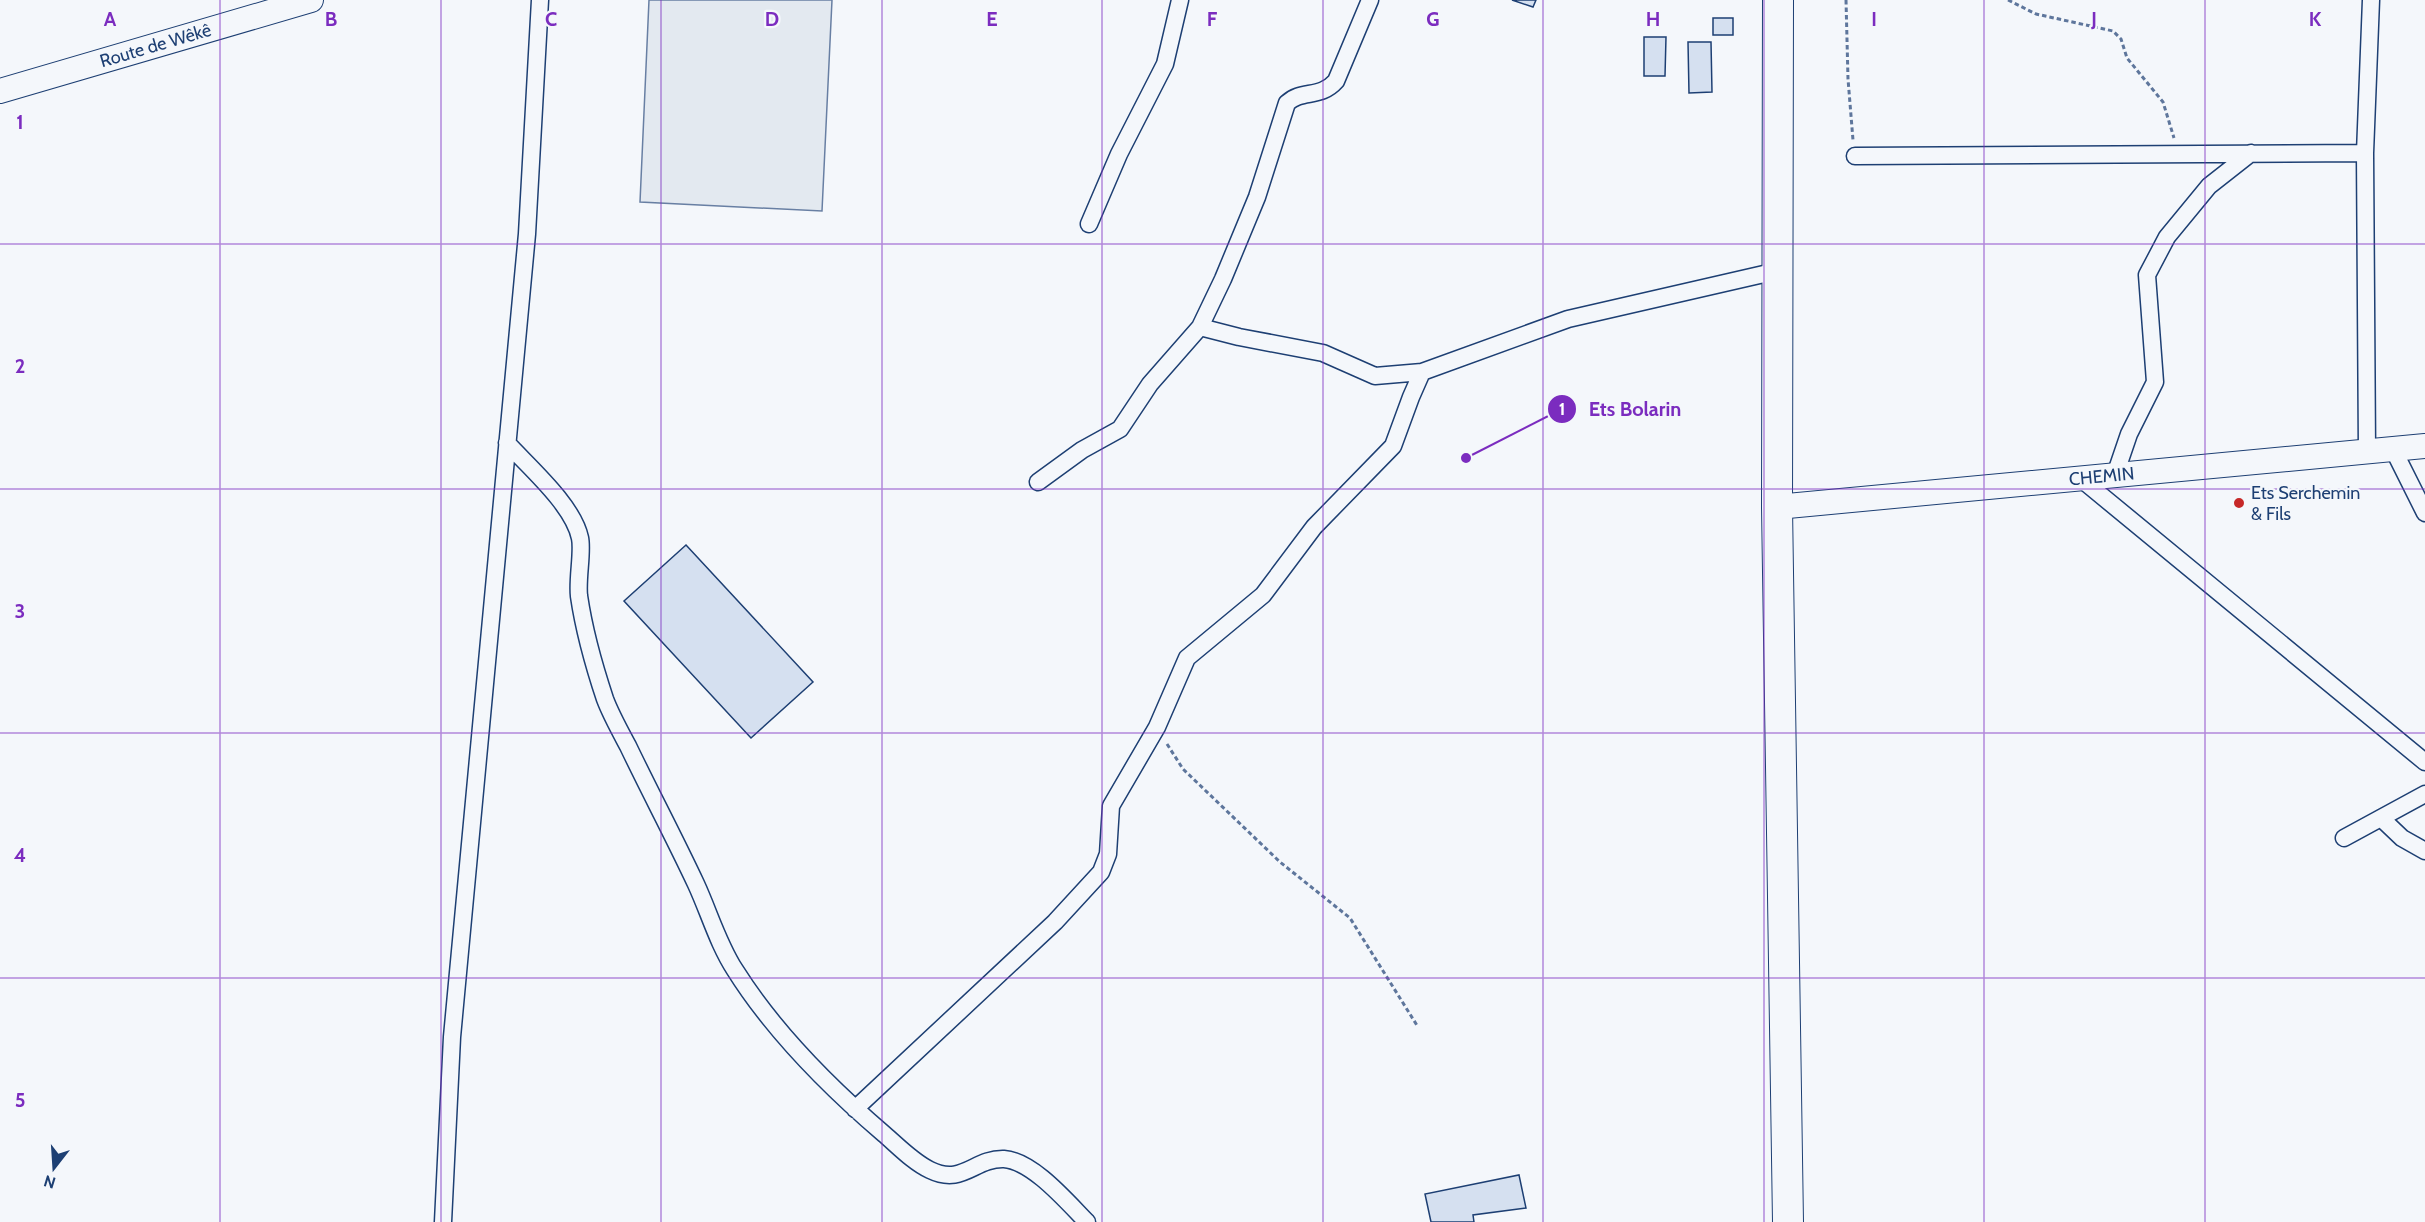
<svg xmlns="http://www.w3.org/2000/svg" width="2425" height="1222" font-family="Cabin,sans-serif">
	<rect width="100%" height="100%" fill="#f4f7fb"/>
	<path fill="#e3e9f0" stroke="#687fa3" stroke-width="1.5" d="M649 0H832L822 211 640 202Z"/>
	<path fill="#d5e0f0" stroke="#1d3f73" stroke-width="1.5" d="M1512 0H1536L1533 7Z
		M1713 18H1733V35H1713Z
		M1644 37H1666L1665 76H1644Z
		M1688 42H1711L1712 92 1689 93Z
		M686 545 813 682 751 738 624 601Z
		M1519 1175 1526 1208 1473 1215 1474 1222H1431L1425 1194Z"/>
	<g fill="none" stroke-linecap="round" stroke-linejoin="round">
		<g stroke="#1d3f73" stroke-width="19">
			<path id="street" d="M1855 156 2365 153
				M1089 224 1119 154 1165 64 1180 0
				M1200 327 1239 337 1323 353 1375 376 1422 372
				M507 443C530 468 573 505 580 538 583 551 577 579 579 596 584 630 594 666 605 699 611 715 620 731 628 746 650 792 674 837 696 884 709 912 718 944 735 970 774 1032 828 1086 884 1134 898 1146 913 1162 930 1170 963 1186 974 1158 1004 1159 1033 1161 1068 1203 1087 1222
				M2393 449 2425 513
				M2367 451 2365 153 2371 0
				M2115 475 2129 434 2155 382 2147 275 2167 237 2209 186 2251 153
				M2080 478 2425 762
				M1038 482 1082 450 1120 429 1150 384 1200 327 1223 279 1257 197 1287 103C1302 89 1320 99 1336 81L1370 0
				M2381 818 2402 838 2425 851
				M2344 838 2425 794
				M855 1109 1055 922 1101 872 1108 854 1111 806 1157 727 1187 658 1263 595 1314 527 1393 446 1411 397 1422 372 1568 319 1777 271
				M443 1222 452 1037 527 234 540 0"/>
		</g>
		<g stroke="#1d3f73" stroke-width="26">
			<g id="secondary">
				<path id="s1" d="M0 91 311 0"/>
				<path id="s2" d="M1777 507 2425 446"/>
			</g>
		</g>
		<g stroke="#1d3f73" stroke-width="32">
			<path id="highway" d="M1778 0 1777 507 1788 1222"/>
		</g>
		<path stroke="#5e769c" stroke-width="3" stroke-dasharray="4.5 3" stroke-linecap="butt" d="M1846 0 1848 79 1853 140
			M2008 0 2036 14 2113 31 2121 39 2127 58 2163 102 2174 138
			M1167 744 1183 769 1280 862 1350 918 1418 1027"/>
		<use href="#street" stroke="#f4f7fb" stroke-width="16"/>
		<use href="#secondary" stroke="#f4f7fb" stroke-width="24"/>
		<use href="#highway" stroke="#f4f7fb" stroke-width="30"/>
	</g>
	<path fill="none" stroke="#7b2cbf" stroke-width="1.5" stroke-opacity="0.55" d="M220 0V1222M441 0V1222M661 0V1222M882 0V1222M1102 0V1222M1323 0V1222M1543 0V1222M1764 0V1222M1984 0V1222M2205 0V1222M0 244H2425M0 489H2425M0 733H2425M0 978H2425"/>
	<circle fill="#c62828" stroke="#f4f7fb" stroke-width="2" cx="2239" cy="503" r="6"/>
	<g text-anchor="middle" stroke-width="4.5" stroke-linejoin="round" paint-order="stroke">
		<g font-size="18" fill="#1d3f73" stroke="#f4f7fb">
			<text dy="6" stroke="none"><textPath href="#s1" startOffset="162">Route de Wêkê</textPath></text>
			<text dy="6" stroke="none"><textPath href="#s2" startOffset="326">CHEMIN</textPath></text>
		</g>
		<g font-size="18" fill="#1d3f73" stroke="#f4f7fb" text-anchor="start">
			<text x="2251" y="499">Ets Serchemin<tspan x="2251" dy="21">&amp; Fils</tspan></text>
		</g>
	</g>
	<g font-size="20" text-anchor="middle" font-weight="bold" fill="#7b2cbf" stroke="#f4f7fb" stroke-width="4.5" stroke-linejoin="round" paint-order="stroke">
		<text x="110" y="26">A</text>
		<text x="331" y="26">B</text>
		<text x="551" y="26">C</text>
		<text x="772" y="26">D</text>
		<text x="992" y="26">E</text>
		<text x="1212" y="26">F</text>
		<text x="1433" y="26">G</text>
		<text x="1653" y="26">H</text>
		<text x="1874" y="26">I</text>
		<text x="2094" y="26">J</text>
		<text x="2315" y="26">K</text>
		<text x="20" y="129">1</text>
		<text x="20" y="373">2</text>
		<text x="20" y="618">3</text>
		<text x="20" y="862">4</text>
		<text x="20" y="1107">5</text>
	</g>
	<path fill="none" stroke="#7b2cbf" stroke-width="2" d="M1466 458L1562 409"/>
	<g fill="#7b2cbf" stroke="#f4f7fb" stroke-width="2">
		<circle cx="1466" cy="458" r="6"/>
		<circle cx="1562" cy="409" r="15"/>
	</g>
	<g font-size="18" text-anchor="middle" font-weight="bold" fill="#fff">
		<text x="1562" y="415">1</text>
	</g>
	<g font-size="20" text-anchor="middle" font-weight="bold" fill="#7b2cbf" stroke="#f4f7fb" stroke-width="4.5" stroke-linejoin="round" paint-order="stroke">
		<text x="1635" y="416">Ets Bolarin</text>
	</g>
	<g transform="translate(54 1168) rotate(197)" stroke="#f4f7fb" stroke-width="4.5" paint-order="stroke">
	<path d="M0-4.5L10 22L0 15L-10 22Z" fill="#1d3f73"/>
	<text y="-9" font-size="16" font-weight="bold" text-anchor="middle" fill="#1d3f73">N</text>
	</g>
</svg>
